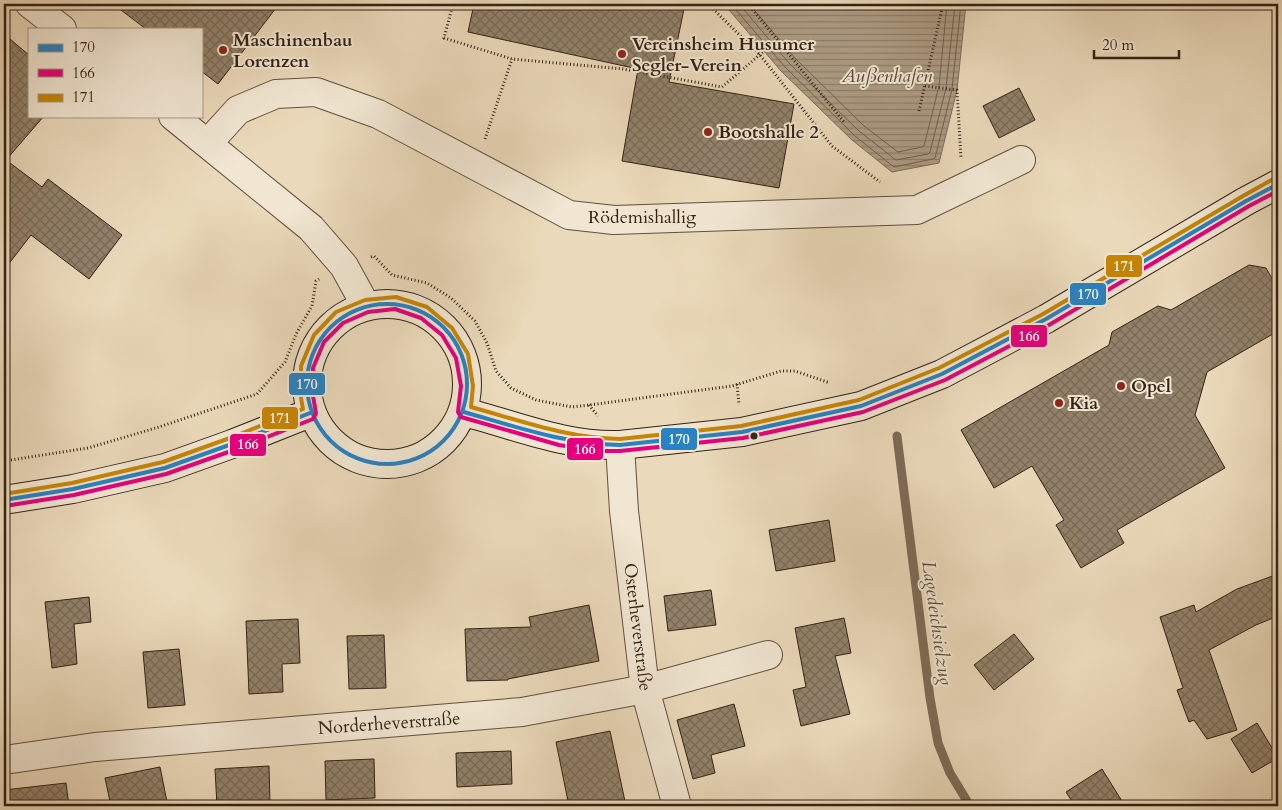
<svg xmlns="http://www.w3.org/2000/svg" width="1282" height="810" font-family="Cardo,serif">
	<defs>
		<pattern id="water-rules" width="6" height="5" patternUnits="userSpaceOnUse" patternTransform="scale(1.25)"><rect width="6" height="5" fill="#ac9b82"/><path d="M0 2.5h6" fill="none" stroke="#8d7e69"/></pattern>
		<pattern id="building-cross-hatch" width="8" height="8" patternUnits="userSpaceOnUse" patternTransform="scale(1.25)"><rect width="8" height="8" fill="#92826a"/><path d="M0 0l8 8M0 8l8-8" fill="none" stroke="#786a56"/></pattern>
	</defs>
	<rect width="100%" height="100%" fill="#ead9ba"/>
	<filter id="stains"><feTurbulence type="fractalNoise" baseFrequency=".004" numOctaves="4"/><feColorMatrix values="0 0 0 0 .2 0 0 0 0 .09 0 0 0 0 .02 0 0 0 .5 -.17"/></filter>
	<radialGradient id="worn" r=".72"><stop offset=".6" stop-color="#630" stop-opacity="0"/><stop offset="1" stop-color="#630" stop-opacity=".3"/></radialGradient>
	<path fill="url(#water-rules)" stroke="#7c6b56" d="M724 4H966L957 90 939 163 892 172 852 140 781 71Z"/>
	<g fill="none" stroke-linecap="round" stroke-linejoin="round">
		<path stroke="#705f4b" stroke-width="1" d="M731 4 785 67 855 136 894 167 933 159 935 158 952 89 961 4
			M739 4 789 63 859 131 896 160 928 154 930 152 946 88 955 4
			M749 4 795 58 864 126 898 152 922 147 924 146 939 86 947 4"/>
		<path stroke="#7c6b56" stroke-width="9" d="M897 436 930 698 938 743 950 773 970 806"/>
	</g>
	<path fill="url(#building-cross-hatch)" stroke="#332314" d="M113 4H279L218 84 201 71V29H146Z
		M474 4H685L669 82 794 104 779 188 622 161 638 69 468 32Z
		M4 34 29 55V116H44L6 160 42 187 48 179 122 235 89 279 31 235 4 270Z
		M1019 88 1035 120 999 138 983 106Z
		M1249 265 1266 268 1278 289V331L1207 372 1195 415 1225 468 1117 530 1124 543 1081 568 1056 525 1064 520 1032 466 994 488 961 430 1109 345 1112 332 1158 306 1171 310Z
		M829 520 835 561 776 571 769 530Z
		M1278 574V616L1256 625 1209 650 1237 730 1207 739 1194 720 1189 722 1177 690 1183 688 1160 617 1194 605 1196 612 1237 589Z
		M711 590 716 625 668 631 664 596Z
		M89 597 91 622 74 624 77 664 52 668 45 602Z
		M589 605 599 661 508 679V680L467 681 465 629 531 627 529 617Z
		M844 618 851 653 835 656 850 714 801 726 793 690 806 687 795 628Z
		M298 619 300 663 282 664 283 692 249 694 246 621Z
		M1014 634 1034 659 994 690 974 665Z
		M384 635 386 688 349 689 347 636Z
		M179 649 185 705 148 708 143 652Z
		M734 704 745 746 711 755 715 773 693 779 677 720Z
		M1257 723 1278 758 1252 773 1231 739Z
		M610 731 626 806H569L556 742Z
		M511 751 512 784 457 787 456 753Z
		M374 759 375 798 326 800 325 761Z
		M269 766 270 804 217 806 215 769Z
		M160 767 167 802 146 806H111L105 778Z
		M1102 769 1125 806H1075L1066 792Z
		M66 783 69 806H4V790Z"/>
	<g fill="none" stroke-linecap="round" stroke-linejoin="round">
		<g stroke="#61503e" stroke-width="30">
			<path id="minor" d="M30 4 62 29
				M173 116 311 228 344 266 366 306
				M208 143 238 110 276 94 316 92 378 114 569 215 614 220 917 210 1021 160
				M620 445 624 511 645 689 677 806
				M4 760 95 747 522 712 645 689 768 655"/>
		</g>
		<g stroke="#332314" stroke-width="30">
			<path id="secondary" d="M307 384a80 80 0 1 1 160 0a80 80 0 1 1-160 0Z
				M464 412C515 425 566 447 620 445L742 432 861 406 942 374 1046 319 1246 201 1278 184
				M4 500 73 489 165 468 232 444 310 413"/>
		</g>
		<path stroke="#332314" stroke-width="3" stroke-dasharray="1 2.5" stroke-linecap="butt" d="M453 4 444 38 512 59 623 69 722 87 777 40
			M708 4 760 55 832 146 880 182
			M748 4 844 122
			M925 86 957 90 961 159
			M919 111 943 4
			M485 139 512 59
			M371 257 374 256 392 275 427 283 451 298 475 321 487 343 496 371 511 388 536 400 572 407 589 405 732 386 781 371H795L830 383
			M737 384 739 405
			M589 405 598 416
			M4 461 88 448 159 427 257 394 285 362 296 334 312 306 316 281 319 279"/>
		<use href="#minor" stroke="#f1e6d2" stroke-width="28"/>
		<use href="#secondary" stroke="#f1e6d2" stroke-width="28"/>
		<g stroke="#f1e6d2" stroke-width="8">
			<path id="bus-1" d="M307 384a80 80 0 1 1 160 0a80 80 0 1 1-160 0Z
				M464 412C517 427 564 444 620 445L742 432 861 406 942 374 1046 319 1246 201 1278 184
				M4 500 73 489 165 468 232 444 310 413"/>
		</g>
		<g stroke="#f1e6d2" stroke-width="8">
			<path id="bus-2" d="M5 506 74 495 166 474 234 450 313 419 316 413 313 396V368L324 342 343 323 368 312 395 309 421 318 442 335 456 358 461 386 458 412 461 417 559 445 599 451H620L743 438 863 412 945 380 1049 325 1249 206 1278 191"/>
		</g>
		<g stroke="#f1e6d2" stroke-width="8">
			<path id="bus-3" d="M4 494 72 483 163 462 230 438 303 409 301 398V366L314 335 336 312 365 300 396 297 427 307 452 328 468 354 473 386 471 407C522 421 566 438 620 439L741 426 859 400 939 368 1043 314 1243 196 1275 178"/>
		</g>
		<use href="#bus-1" stroke="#2882c3" stroke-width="4"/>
		<use href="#bus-2" stroke="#e5007d" stroke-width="4"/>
		<use href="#bus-3" stroke="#c68505" stroke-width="4"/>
	</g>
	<g fill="#8f2418" stroke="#f1e6d2" stroke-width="2">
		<circle cx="223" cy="50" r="5"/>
		<circle cx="622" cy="54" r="5"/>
		<circle cx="708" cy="132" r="5"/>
		<circle cx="1121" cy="386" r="5"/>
		<circle cx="1059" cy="403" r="5"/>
	</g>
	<circle fill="#332314" stroke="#f1e6d2" stroke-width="2" cx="754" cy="436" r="4.5"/>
	<g text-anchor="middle" stroke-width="4" stroke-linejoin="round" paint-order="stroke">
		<g font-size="18" font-weight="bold" fill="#332314" stroke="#f1e6d2" text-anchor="start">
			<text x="233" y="46">Maschinenbau<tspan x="233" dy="21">Lorenzen</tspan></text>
			<text x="632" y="50">Vereinsheim Husumer<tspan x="632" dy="21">Segler-Verein</tspan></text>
			<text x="718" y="138">Bootshalle 2</text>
			<text x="1131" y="392">Opel</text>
			<text x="1069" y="409">Kia</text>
		</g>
		<g font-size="18" fill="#332314" stroke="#f1e6d2">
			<text x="642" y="223">Rödemishallig</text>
			<text transform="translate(638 627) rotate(83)" y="6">Osterheverstraße</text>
			<text transform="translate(389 723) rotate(-4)" y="6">Norderheverstraße</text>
		</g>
		<g font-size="19" font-style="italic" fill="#5d4d3a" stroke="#f1e6d2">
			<text x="887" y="82">Außenhafen</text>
			<text transform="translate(938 623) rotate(82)" y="7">Lagedeichsielzug</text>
		</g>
	</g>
	<g stroke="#f1e6d2" stroke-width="2">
		<rect x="1105" y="254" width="38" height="24" rx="5" fill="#c68505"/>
		<rect x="1069" y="282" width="38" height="24" rx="5" fill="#2882c3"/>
		<rect x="1010" y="324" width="38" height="24" rx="5" fill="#e5007d"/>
		<rect x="288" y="372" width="38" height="24" rx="5" fill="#2882c3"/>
		<rect x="261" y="406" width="38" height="24" rx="5" fill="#c68505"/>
		<rect x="660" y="427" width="38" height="24" rx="5" fill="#2882c3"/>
		<rect x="229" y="433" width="38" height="24" rx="5" fill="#e5007d"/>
		<rect x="566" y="437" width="38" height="24" rx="5" fill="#e5007d"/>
	</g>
	<g font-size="14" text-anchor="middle" font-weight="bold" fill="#fff">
		<text x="1124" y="271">171</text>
		<text x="1088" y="299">170</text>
		<text x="1029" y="341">166</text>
		<text x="307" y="389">170</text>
		<text x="280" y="423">171</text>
		<text x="679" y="444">170</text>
		<text x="248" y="449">166</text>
		<text x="585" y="454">166</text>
	</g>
	<rect width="1282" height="810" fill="none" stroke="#ead9ba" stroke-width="20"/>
	<rect x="5" y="5" width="1272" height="800" fill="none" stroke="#332314" stroke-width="2.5"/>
	<rect x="10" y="10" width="1262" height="790" fill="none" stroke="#332314"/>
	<rect x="28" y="28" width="175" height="90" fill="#f1e6d2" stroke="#a59886"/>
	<rect x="38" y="44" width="25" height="8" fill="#2882c3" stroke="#a59886"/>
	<text x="72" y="52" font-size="15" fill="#332314">170</text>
	<rect x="38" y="69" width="25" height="8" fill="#e5007d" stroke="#a59886"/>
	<text x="72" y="78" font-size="15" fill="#332314">166</text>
	<rect x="38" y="94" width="25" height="8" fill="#c68505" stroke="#a59886"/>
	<text x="72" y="102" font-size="15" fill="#332314">171</text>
	<path d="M1094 50v8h85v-8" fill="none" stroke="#332314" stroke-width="2.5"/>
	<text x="1102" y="50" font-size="15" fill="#332314" stroke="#f1e6d2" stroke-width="4" paint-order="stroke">20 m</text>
	<rect width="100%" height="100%" filter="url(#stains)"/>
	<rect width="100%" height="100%" fill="url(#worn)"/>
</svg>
